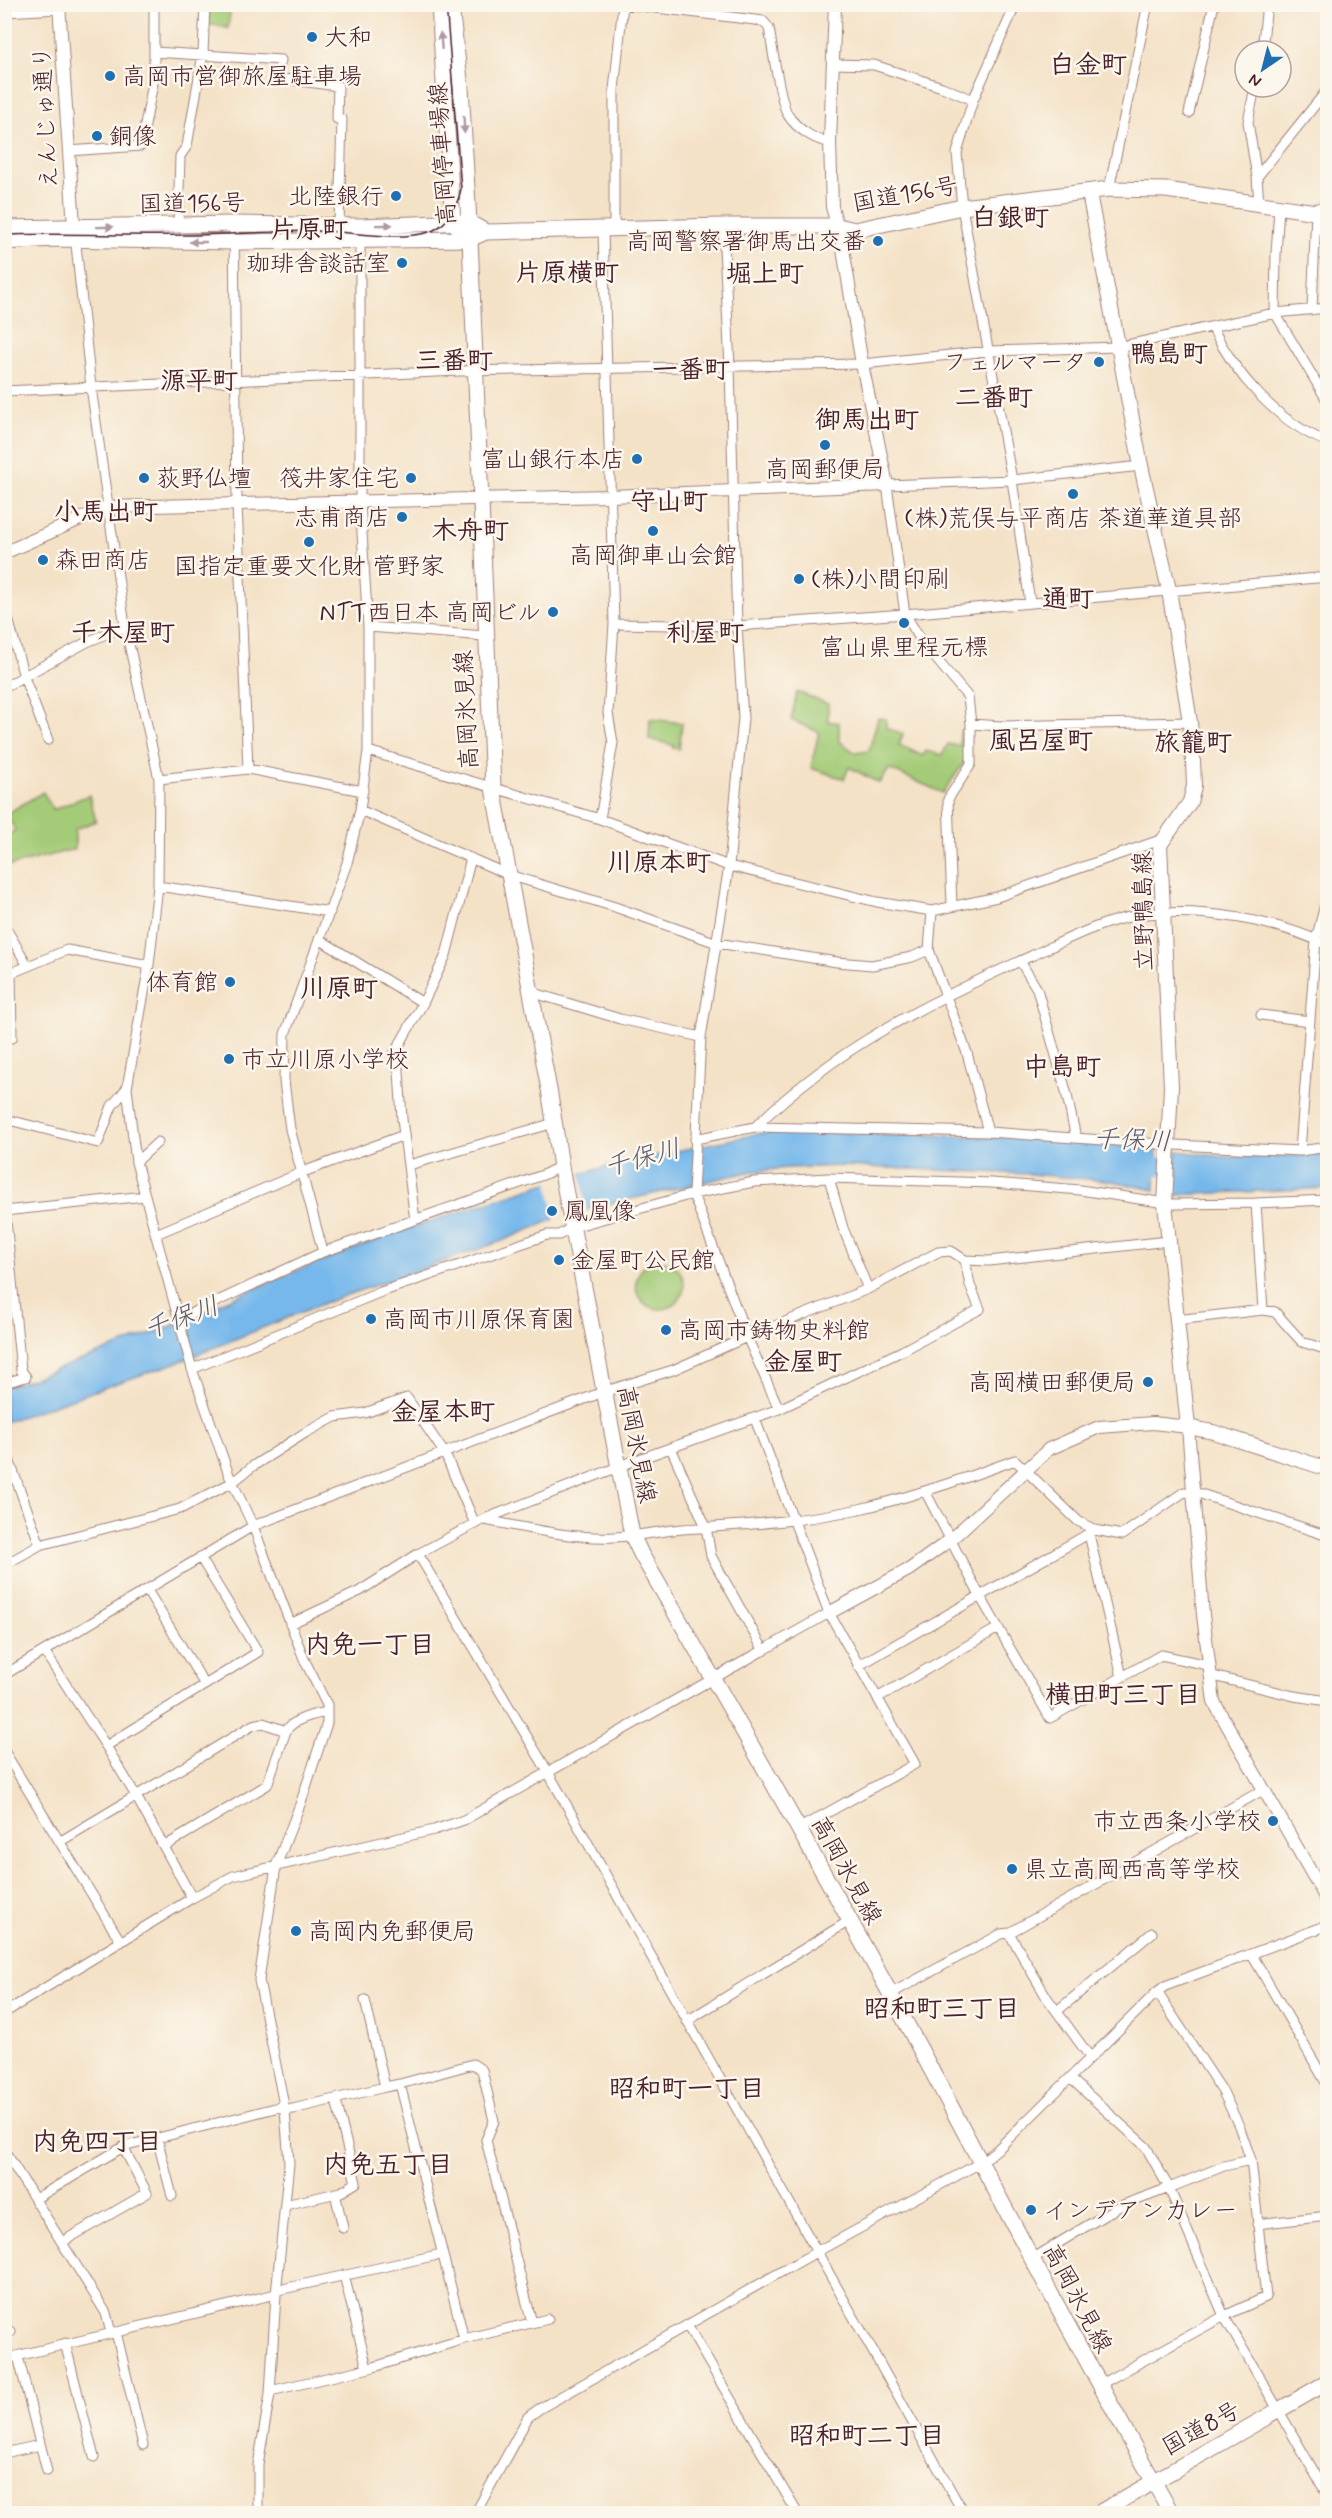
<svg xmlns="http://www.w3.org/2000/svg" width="1332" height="2518" font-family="Mynerve,'Klee One',sans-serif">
	<rect width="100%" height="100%" fill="#fbf7ec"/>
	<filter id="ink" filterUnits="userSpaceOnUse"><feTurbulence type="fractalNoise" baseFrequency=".0167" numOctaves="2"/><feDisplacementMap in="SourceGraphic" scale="12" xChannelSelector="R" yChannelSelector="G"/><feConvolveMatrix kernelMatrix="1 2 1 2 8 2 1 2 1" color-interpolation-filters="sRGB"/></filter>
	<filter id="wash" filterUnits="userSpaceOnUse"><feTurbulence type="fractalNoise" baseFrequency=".008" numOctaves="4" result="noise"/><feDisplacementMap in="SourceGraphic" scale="24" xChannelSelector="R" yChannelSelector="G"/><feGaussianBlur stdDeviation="1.35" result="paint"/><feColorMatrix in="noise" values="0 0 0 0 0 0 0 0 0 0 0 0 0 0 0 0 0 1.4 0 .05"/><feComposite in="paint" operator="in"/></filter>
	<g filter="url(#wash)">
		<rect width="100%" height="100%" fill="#f4e2c7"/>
		<path fill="#a4cc78" stroke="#777652" stroke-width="1.5" d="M209 5H231L228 28 208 24Z
			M797 692 828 704V721L839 723V741L856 753 869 751 878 718 886 719V728L903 734 899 745 923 756 926 751 942 755 948 744 959 746 961 730 967 729 966 760 943 793 889 769 879 783 849 767 844 779 811 768 819 732 791 720Z
			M650 719 682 723 679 749 673 748V745L649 739Z
			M43 792 53 810 89 795 96 821 75 829V849L9 866 5 837 15 830 6 814Z
			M636 1285a24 24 0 1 1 48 0a24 24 0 1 1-48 0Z"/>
		<path fill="#76b8eb" stroke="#606c8b" stroke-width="1.5" d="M789 1131 1057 1139 1157 1150 1155 1190 1112 1181 1029 1174 842 1166 787 1168 748 1172 600 1206 557 1218 502 1241 324 1303 181 1361 5 1422V1387L31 1379 172 1326 225 1301 296 1271 401 1231 547 1183 621 1163 761 1133Z
			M1177 1151 1225 1157 1327 1155V1188L1174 1195Z"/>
		<path fill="#f4e2c7" d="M580 1171 587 1213 555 1222 548 1180Z"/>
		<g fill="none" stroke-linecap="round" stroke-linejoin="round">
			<path stroke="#76b8eb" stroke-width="18" d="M1131 1165 1200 1168"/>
		</g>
	</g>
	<g filter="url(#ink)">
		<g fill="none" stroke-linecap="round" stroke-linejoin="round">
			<g stroke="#9f8079" stroke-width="11">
				<path id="minor" d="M624 4 763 21 769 28C772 45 780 103 788 115 796 128 815 141 830 142
					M1016 4 973 100 957 153 962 207 1012 480 1030 603
					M4 12 60 9
					M1262 51 1267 4
					M154 52 281 60 277 78 338 86 337 119H342L339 226
					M833 64 874 65 942 87 973 100
					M1255 87 1248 122 1257 177
					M1189 113 1214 4
					M68 151 141 146 154 78V4
					M1109 189 1148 4
					M1259 204 1257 177 1328 89
					M1279 207 1276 254 1275 313 1328 402
					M234 224 237 504 248 769
					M178 226 180 156 187 146 203 54 205 4
					M723 226 730 367 737 626 743 718 729 866 701 1037 693 1194 747 1337 779 1409
					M614 228V90L623 4
					M75 235 91 387 125 626 159 779 158 886 149 965 127 1088 136 1162 192 1369 229 1475 253 1526 304 1659 327 1705V1723L301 1802 276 1866 259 1980 285 2110 289 2163 276 2294 270 2394 258 2465V2514
					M1312 310 1316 212
					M1212 327C1236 376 1276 421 1327 442
					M4 391 459 371 862 364 989 351 1118 347 1275 313 1328 308
					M4 604 24 677 48 740
					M614 624 737 626 905 614 1328 577
					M368 627 485 636
					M4 687 87 642 125 626
					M971 724 1001 726 1190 722
					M368 751 600 819 729 866 877 902 932 911 997 897 1163 839
					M159 779 248 769 363 791
					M360 810 509 875 615 907 717 943 837 962 872 965 912 957 929 950
					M600 819 613 743 608 713 614 624 603 229
					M158 886 330 912
					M952 906 948 799 971 764V724L968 697 922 642 905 614 887 485 1012 480 1141 466
					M932 911 929 950 967 1053 988 1132
					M4 925 28 966
					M319 939 423 1003
					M1020 961 1037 989 1066 1091 1076 1138
					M11 973 12 1038
					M4 976 67 950 149 965
					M531 992 620 1019 701 1037
					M1261 1015 1310 1021
					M4 1123 13 1121 98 1143 112 1106 127 1088
					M755 1127C836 1047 929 1002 1031 956 1068 939 1105 919 1146 914 1204 908 1275 920 1328 945
					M695 1139 755 1127 988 1132 1175 1145 1300 1151 1328 1147
					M1300 1151 1316 940 1328 893
					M136 1162 158 1142
					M409 1165 554 1123
					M829 1178 843 1228 868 1289
					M1256 1203 1263 1310
					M4 1211 145 1196
					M415 1220 402 1119 399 1071 393 1056 423 1003 446 955 471 858
					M156 1234 303 1172 404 1135
					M323 1252 290 1129 284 1081 285 1034 347 863 360 810 368 751V627L360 502V237
					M177 1320 323 1252 543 1175 561 1166
					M1176 1320 1263 1310 1275 1312 1302 1342 1328 1350
					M192 1369 381 1292 547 1235H559L573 1227 693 1194 754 1182 829 1178 992 1183 1080 1190 1172 1204 1256 1203 1328 1200
					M4 1383 26 1377 21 1370 5 1211
					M755 1419 829 1613 915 1764 798 1829
					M4 1446 40 1545
					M671 1448 706 1527 711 1556 764 1651
					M925 1491 980 1596 1050 1718 1161 1655 1208 1665
					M485 1520C527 1528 571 1539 615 1537 638 1536 660 1531 683 1529 742 1525 801 1522 859 1509 912 1497 964 1479 1015 1460L1078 1521 1095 1530
					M1089 1534 1122 1677
					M418 1554 548 1772 964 2514
					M4 1565 40 1545 180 1509 233 1482 253 1466 305 1433 335 1417 365 1413 407 1398 445 1454 475 1524
					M147 1590 205 1685
					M290 1624 360 1591 418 1554 482 1520 631 1462 779 1409 902 1351 980 1309 970 1285 965 1260
					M44 1651 106 1746 258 1652 200 1557
					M858 1666 1095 1530 1122 1535 1184 1492 1201 1494 1328 1536
					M4 1675 253 1526 603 1392 673 1370 747 1337 868 1289 938 1252 951 1251 965 1260 989 1261 1168 1241
					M1209 1675 1294 1696 1328 1701
					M877 1698 998 1628
					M106 1746 136 1796 253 1725 263 1723 286 1731C292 1720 315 1713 327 1713
					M4 1751 121 1942
					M61 1841 136 1796 192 1898
					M165 1846 267 1785 286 1731
					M1009 1933 1047 1998 1090 2057
					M1252 1955 1328 2086
					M890 1994 1001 1934 1009 1933 1263 1790
					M365 2000 385 2087 400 2084 464 2339
					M1057 2011 1152 1933
					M4 2013 192 1898 233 1876 434 1830 464 1820 829 1613
					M687 2021 849 1921
					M400 2084 473 2064 482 2070 494 2121 486 2140 532 2323
					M157 2138 172 2196
					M4 2150 106 2313 111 2333
					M1251 2160 1224 2166 1169 2188 1224 2316 1328 2496
					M335 2193 343 2228
					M35 2199 123 2147 279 2107 285 2110 293 2109 385 2087
					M285 2205 341 2192 356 2183 336 2100
					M1257 2224 1328 2216
					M62 2242 147 2193 123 2147
					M1032 2259 1118 2207 1169 2188 1146 2147 1070 2078
					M344 2275 367 2368
					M278 2290 442 2254
					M687 2325 798 2514
					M116 2332 143 2445
					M4 2335 11 2332
					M65 2343 94 2457
					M18 2356 47 2471
					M4 2359 276 2294
					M1099 2385 1224 2316 1266 2297 1251 2160 1239 2126 1223 2092 1157 1992
					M270 2391 374 2367 464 2339 548 2319
					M4 2453 40 2445
					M475 2514 528 2417 539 2409 818 2251 980 2163 999 2148 1157 1992 1165 1986 1328 1925"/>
			</g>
			<g stroke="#9f8079" stroke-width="14">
				<path id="tertiary" d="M59 4 74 226
					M4 553 107 507 610 496 887 485 862 364 842 243 832 207 830 142 835 4
					M829 1613 910 1569 950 1540 1049 1449 1099 1427 1153 1423 1188 1427 1203 1615 1214 1702 1328 1902"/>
			</g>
			<g stroke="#9f8079" stroke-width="16">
				<path id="secondary" d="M1089 193 1141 466 1169 590 1190 722 1193 761 1194 786 1190 802 1160 845 1171 1087 1165 1203 1188 1427 1213 1432 1328 1469"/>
			</g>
			<g stroke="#9f8079" stroke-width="17">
				<path id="primary" d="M439 4 453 222 461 230
					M453 4 452 16 461 88 470 239 493 788 550 1095 562 1173 632 1535 641 1554C726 1700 810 1847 891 1995 985 2168 1074 2343 1172 2514"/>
			</g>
			<g stroke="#9f8079" stroke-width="17">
				<path id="trunk" d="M4 228 234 224 360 226 468 222 486 232
					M4 242 54 239 234 242 470 239 486 232 723 226H838L855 230 962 207 1109 189 1166 190 1316 212 1328 207
					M1097 2514 1328 2382"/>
			</g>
			<use href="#minor" stroke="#fff" stroke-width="9"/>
			<use href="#tertiary" stroke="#fff" stroke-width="12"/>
			<use href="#secondary" stroke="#fff" stroke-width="14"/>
			<use href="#primary" stroke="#fff" stroke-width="15"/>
			<use href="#trunk" stroke="#fff" stroke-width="15"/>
			<path stroke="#4a1f2b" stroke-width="1.5" d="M4 235C64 233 124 236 183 235 227 235 272 231 316 231 349 231 393 241 426 233 446 228 457 208 461 189L446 4"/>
		</g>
		<defs><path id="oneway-solid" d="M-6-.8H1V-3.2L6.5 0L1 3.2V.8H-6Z" transform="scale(1.5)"/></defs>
		<g fill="#ae9aa0">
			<use href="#oneway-solid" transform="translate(441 41) rotate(-95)"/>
			<use href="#oneway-solid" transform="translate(464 125) rotate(87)"/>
			<use href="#oneway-solid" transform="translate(384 225) rotate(-1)"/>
			<use href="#oneway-solid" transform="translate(105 227) rotate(-1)"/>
			<use href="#oneway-solid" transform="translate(198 242) rotate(-180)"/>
		</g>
	</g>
	<g fill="#1f6fb2" stroke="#fbf7ec" stroke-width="2">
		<circle cx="312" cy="37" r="6"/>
		<circle cx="110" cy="76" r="6"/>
		<circle cx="97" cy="136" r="6"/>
		<circle cx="396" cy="196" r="6"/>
		<circle cx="878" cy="241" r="6"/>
		<circle cx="402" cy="263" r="6"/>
		<circle cx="1099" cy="362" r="6"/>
		<circle cx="825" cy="445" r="6"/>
		<circle cx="637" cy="459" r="6"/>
		<circle cx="144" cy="478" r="6"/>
		<circle cx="411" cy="478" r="6"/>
		<circle cx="1073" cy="494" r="6"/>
		<circle cx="402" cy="517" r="6"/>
		<circle cx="653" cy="531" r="6"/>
		<circle cx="309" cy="542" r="6"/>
		<circle cx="43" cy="560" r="6"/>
		<circle cx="799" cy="579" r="6"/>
		<circle cx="553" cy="612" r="6"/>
		<circle cx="904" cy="623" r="6"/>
		<circle cx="230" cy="982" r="6"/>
		<circle cx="229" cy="1059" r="6"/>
		<circle cx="552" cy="1211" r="6"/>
		<circle cx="559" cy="1260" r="6"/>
		<circle cx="371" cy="1319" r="6"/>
		<circle cx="666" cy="1330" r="6"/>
		<circle cx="1148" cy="1382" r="6"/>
		<circle cx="1273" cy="1821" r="6"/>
		<circle cx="1012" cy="1869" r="6"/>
		<circle cx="296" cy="1931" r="6"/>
		<circle cx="1031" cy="2210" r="6"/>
	</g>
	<g text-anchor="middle" stroke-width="5" stroke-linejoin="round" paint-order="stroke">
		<g font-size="24" fill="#4a1f2b" stroke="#fbf7ec" text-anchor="start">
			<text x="324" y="45">大和</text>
			<text x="122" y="84">高岡市営御旅屋駐車場</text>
			<text x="109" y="144">銅像</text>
			<text x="384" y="204" text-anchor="end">北陸銀行</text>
			<text x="866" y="249" text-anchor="end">高岡警察署御馬出交番</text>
			<text x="390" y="271" text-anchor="end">珈琲舎談話室</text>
			<text x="1087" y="370" text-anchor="end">フェルマータ</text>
			<text x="625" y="467" text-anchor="end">富山銀行本店</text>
			<text x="825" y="477" text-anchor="middle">高岡郵便局</text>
			<text x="156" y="486">荻野仏壇</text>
			<text x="399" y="486" text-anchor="end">筏井家住宅</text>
			<text x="390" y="525" text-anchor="end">志甫商店</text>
			<text x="1073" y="526" text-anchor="middle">(株)荒俣与平商店 茶道華道具部</text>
			<text x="653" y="563" text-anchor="middle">高岡御車山会館</text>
			<text x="55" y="568">森田商店</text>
			<text x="309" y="574" text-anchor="middle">国指定重要文化財 菅野家</text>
			<text x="811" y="587">(株)小間印刷</text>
			<text x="541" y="620" text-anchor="end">NTT西日本 高岡ビル</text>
			<text x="904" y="655" text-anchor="middle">富山県里程元標</text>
			<text x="218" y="990" text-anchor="end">体育館</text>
			<text x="241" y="1067">市立川原小学校</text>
			<text x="564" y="1219">鳳凰像</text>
			<text x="571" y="1268">金屋町公民館</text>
			<text x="383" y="1327">高岡市川原保育園</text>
			<text x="678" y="1338">高岡市鋳物史料館</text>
			<text x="1136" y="1390" text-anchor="end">高岡横田郵便局</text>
			<text x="1261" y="1829" text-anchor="end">市立西条小学校</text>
			<text x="1024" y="1877">県立高岡西高等学校</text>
			<text x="308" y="1939">高岡内免郵便局</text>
			<text x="1043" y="2218">インデアンカレー</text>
		</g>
		<g font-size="24" fill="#4a1f2b" stroke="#fbf7ec">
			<text transform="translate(45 117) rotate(-93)" y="8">えんじゅ通り</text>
			<text transform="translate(442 154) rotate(-94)" y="8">高岡停車場線</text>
			<text transform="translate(905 194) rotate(-10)" y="8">国道156号</text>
			<text transform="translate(192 203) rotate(-1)" y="8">国道156号</text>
			<text transform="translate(466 710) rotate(-93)" y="8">高岡氷見線</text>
			<text transform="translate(1143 911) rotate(-91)" y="8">立野鴨島線</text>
			<text transform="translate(637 1444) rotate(79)" y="8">高岡氷見線</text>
			<text transform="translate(847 1870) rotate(61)" y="8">高岡氷見線</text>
			<text transform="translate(1078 2298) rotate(62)" y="8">高岡氷見線</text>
			<text transform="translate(1201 2428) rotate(-29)" y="8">国道8号</text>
		</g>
		<g font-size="26" font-weight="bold" fill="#4a1f2b" stroke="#fbf7ec">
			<text x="1088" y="73">白金町</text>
			<text x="1010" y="226">白銀町</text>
			<text x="309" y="238">片原町</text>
			<text x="567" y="281">片原横町</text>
			<text x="765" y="282">堀上町</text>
			<text x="1169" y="362">鴨島町</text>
			<text x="454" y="369">三番町</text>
			<text x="691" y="378">一番町</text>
			<text x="199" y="389">源平町</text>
			<text x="994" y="406">二番町</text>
			<text x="867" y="428">御馬出町</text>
			<text x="669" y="510">守山町</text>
			<text x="106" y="520">小馬出町</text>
			<text x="470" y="539">木舟町</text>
			<text x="1068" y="607">通町</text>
			<text x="123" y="641">千木屋町</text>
			<text x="705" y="641">利屋町</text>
			<text x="1041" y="749">風呂屋町</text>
			<text x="1193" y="751">旅籠町</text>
			<text x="659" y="871">川原本町</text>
			<text x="339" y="997">川原町</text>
			<text x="1062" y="1075">中島町</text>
			<text x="803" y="1370">金屋町</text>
			<text x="443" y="1420">金屋本町</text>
			<text x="370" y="1653">内免一丁目</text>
			<text x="1123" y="1703">横田町三丁目</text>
			<text x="942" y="2017">昭和町三丁目</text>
			<text x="687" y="2097">昭和町一丁目</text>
			<text x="97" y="2150">内免四丁目</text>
			<text x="388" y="2173">内免五丁目</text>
			<text x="867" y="2444">昭和町二丁目</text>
		</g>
		<g font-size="26" font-style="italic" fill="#59556e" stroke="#fbf7ec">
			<text transform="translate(1132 1139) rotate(2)" y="9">千保川</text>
			<text transform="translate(642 1157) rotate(-15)" y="9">千保川</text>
			<text transform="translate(181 1317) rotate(-20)" y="9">千保川</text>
		</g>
	</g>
	<rect width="1332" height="2518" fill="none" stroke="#fbf7ec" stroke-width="24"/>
	<g transform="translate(1263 69) rotate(215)"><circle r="28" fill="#fbf7ec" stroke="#b4a19f" stroke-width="1.5"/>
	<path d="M0-4.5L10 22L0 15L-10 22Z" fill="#1f6fb2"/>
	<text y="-9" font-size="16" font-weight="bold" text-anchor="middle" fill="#4a1f2b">N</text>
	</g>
</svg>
